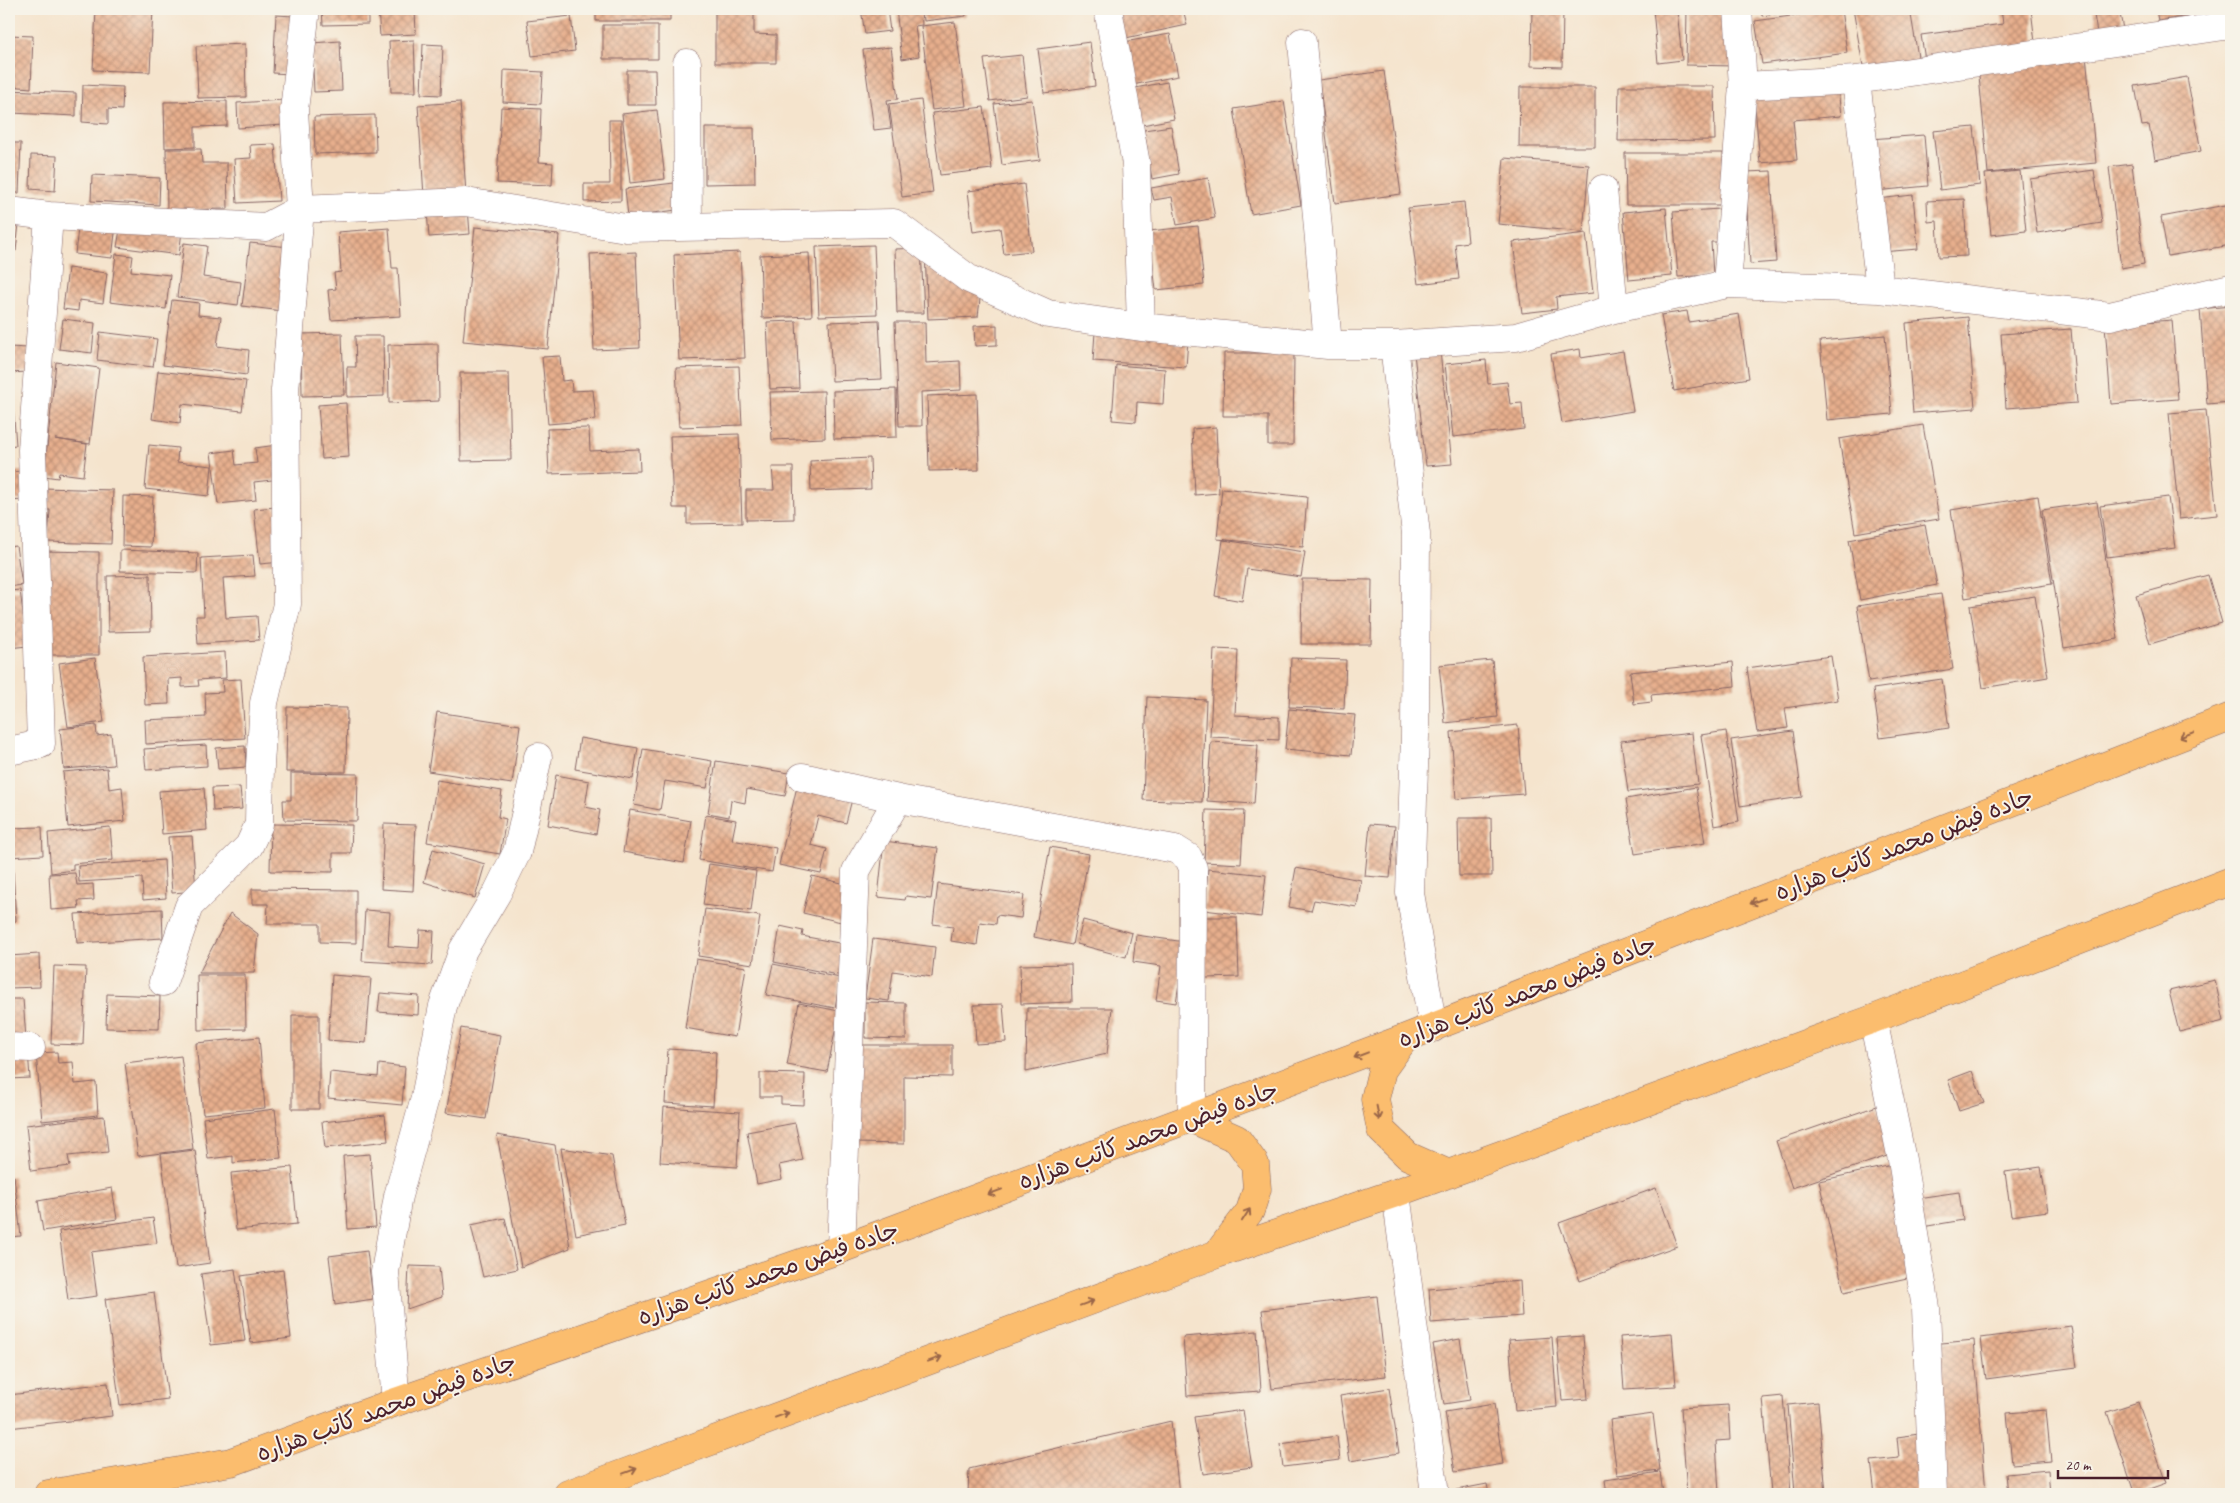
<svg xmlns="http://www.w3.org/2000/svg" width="2240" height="1503" font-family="Caveat,'Playpen Sans Arabic',sans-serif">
	<defs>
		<pattern id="building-cross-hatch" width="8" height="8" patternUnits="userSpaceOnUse" patternTransform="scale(1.25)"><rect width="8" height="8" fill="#e7af8d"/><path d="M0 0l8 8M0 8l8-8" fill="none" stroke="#bd8e73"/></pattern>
	</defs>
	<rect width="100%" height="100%" fill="#f7f3e8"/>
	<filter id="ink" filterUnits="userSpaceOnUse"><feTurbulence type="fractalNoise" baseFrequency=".02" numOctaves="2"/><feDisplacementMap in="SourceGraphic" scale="10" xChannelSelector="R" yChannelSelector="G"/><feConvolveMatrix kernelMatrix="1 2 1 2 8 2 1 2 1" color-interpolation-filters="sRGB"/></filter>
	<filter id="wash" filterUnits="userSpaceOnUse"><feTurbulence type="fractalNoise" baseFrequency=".0096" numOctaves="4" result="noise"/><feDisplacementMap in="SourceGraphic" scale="20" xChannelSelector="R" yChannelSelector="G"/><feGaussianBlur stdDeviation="1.12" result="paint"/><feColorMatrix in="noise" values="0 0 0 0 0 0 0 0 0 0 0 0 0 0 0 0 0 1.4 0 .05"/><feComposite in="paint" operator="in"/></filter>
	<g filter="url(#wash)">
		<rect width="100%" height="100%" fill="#f5e4cd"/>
		<g id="blocks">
			<path fill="url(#building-cross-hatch)" d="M96 9H153L150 72 93 70Z
				M322 9H368V24L323 25Z
				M378 9H415L416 34 380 36Z
				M596 9H670V21H596Z
				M715 9H754V34L776 35V63H715Z
				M861 9H887L890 31 865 34Z
				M896 9H921L922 25 915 26 919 56 902 59Z
				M923 9H965L966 16 924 21Z
				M1131 9H1183L1187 25 1121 39 1116 12Z
				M1532 9H1563L1562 67 1531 66Z
				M1653 9H1677L1682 60 1658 63Z
				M1687 9H1736L1735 66 1686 65Z
				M1761 9H1802V10L1762 16Z
				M1841 9 1847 53 1762 64 1755 21Z
				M1853 9H1910L1919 63 1864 72Z
				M2001 9H2031L2036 51 1926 66 1921 35 2003 24Z
				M2093 9H2119L2123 29 2097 33Z
				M2156 9H2187L2189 16 2158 21Z
				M276 15 294 16 290 74 273 73Z
				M571 16 575 51 532 56 527 21Z
				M955 22 966 106 932 110 921 26Z
				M603 25H658V59H603Z
				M1170 34 1178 76 1132 85 1124 42Z
				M9 35 33 36 31 88 9 86Z
				M414 40 416 92H391L389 41Z
				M340 41 342 91 314 92 312 43Z
				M1090 42 1095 86 1044 93 1038 49Z
				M245 44 246 97 198 98 196 46Z
				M423 44 443 45 441 95 421 94Z
				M891 47 898 99 887 100 891 128 874 130 863 50Z
				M1022 55 1027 96 990 101 984 59Z
				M2086 55 2096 163 1988 173 1978 65Z
				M504 70 543 72 541 104 503 102Z
				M627 70H655L656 105H627Z
				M1384 71 1401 194 1335 203 1319 80Z
				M2187 77 2201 151 2155 160 2149 125 2142 126 2135 86Z
				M1167 82 1174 119 1142 125 1135 88Z
				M83 85 123 87 122 110 108 109V124L82 122Z
				M1619 86H1714L1715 140 1618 141Z
				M1520 87H1595V147H1519Z
				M1838 88 1841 116 1793 120 1797 160 1760 163 1754 96Z
				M9 90 76 93V116L11 113 9 137Z
				M283 100 284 125 238 128 237 103Z
				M921 100 933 193 902 197 889 104Z
				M1032 100 1040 160 1002 165 994 104Z
				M227 101V126L195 127V147L165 148 164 102Z
				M1284 101 1301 205 1251 214 1234 109Z
				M460 102 466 194 424 196 418 105Z
				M501 107 541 109 539 162 553 163 552 185 497 183Z
				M984 107 992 169 940 175 932 113Z
				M657 110 665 179 630 183 622 114Z
				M375 115 376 152 315 154 314 117Z
				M609 120H621V201L584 202V184H610Z
				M1171 126 1179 174 1152 179 1144 130Z
				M1974 127 1980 185 1940 190 1933 131Z
				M705 128H754L755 183 705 184Z
				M1924 135 1928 186 1875 191 1870 139Z
				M9 143H21L19 193H9Z
				M275 144 279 201 237 203 234 159 251 158 250 145Z
				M166 149H201L202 163H227L228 209 167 210Z
				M1625 153H1723V205H1626Z
				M31 155 57 156 55 191 30 189Z
				M1504 158 1589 165 1583 232 1498 224Z
				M2132 164 2144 264 2121 268 2109 167Z
				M2094 170 2102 223 2037 233 2030 179Z
				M1771 171 1776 262 1750 264 1745 172Z
				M2020 171 2026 231 1991 235 1985 174Z
				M92 175 160 178 159 205 91 201Z
				M1208 178 1215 218 1177 225 1172 197 1154 200 1151 188Z
				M674 183 677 210 628 216 625 189Z
				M1024 184 1032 251 1004 254 1000 228 973 232 968 191Z
				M1913 195 1918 249 1881 252 1877 199Z
				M1964 199 1967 256 1939 257 1937 221 1928 222 1927 201Z
				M1464 202 1468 242 1455 244 1459 279 1418 284 1408 208Z
				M2231 204V245L2168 256 2161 217Z
				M468 208 470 234 429 237 427 211Z
				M1666 208 1672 276 1629 280 1623 212Z
				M1720 209 1722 242H1711L1713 275 1678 277 1673 212Z
				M79 220 116 225 112 258 75 254Z
				M9 223 19 224 16 251 9 250Z
				M121 224 182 231 179 255 117 247Z
				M1198 226 1204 285 1156 290 1149 231Z
				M475 227 559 235 548 349 463 341Z
				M389 228 392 268H398L401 316 331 320 328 290 336 289 334 273 341 272 338 232Z
				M1586 233 1593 293 1556 297 1557 309 1522 313 1513 242Z
				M184 243 207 246 203 277 241 282 238 305 177 297Z
				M250 243 289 247 282 311 242 306Z
				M874 245 877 314 819 316 816 247Z
				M921 248 924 313H897L895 249Z
				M636 252 640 348 594 350 590 254Z
				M740 252 745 358 679 360 674 255Z
				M809 253 812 316 762 318 760 255Z
				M925 253 981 290 978 317 928 319Z
				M116 254 133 256 131 271 170 275 166 309 110 302Z
				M68 268 107 273 103 303 79 300 78 311 63 309Z
				M172 300 199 303 198 315 221 317 217 346 249 350 247 375 163 365Z
				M2231 306V402L2207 404 2200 309Z
				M1687 311 1689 322 1739 314 1749 378 1674 391 1661 315Z
				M1968 317 1975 408 1913 413 1906 323Z
				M63 319 95 323 92 353 59 349Z
				M879 320 882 379 832 381 829 322Z
				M2172 320 2178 399 2111 404 2105 325Z
				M796 321 799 388 770 389 767 322Z
				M895 322H925L926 363 960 361 961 390 921 392 922 426H899Z
				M997 325V345L975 346 974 326Z
				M2071 329 2077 403 2006 408 2001 334Z
				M100 332 157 339 153 367 97 360Z
				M1095 332 1188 339 1186 367 1093 361Z
				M342 333 344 395 302 396 301 334Z
				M1885 335 1892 414 1827 420 1820 341Z
				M355 336H383L384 396 347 397V367H356Z
				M438 344 439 401 389 403 388 345Z
				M9 347 28 348V372L9 373Z
				M1580 349 1581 358 1623 351 1633 411 1562 423 1551 354Z
				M1440 351 1452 464 1426 466 1414 353Z
				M1224 353H1294L1293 445H1268V416H1223Z
				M560 356 562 381 571 380 572 391 593 390 596 420 548 424 542 357Z
				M1486 360 1488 384 1507 382 1510 404 1522 403 1524 429 1453 437 1445 364Z
				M56 362 99 368 90 444 55 439 87 444 83 476 59 473 58 478 44 476Z
				M1116 365 1165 369 1163 404 1137 402 1136 422 1112 420Z
				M739 366 742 425 679 427 676 368Z
				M158 371 246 381 242 411 182 404 180 423 152 419Z
				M460 373H509L511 460 461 461Z
				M9 378H11L16 445 9 446Z
				M896 389 897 437 834 439 833 391Z
				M824 391 825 438 772 440 770 392Z
				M977 394 979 470 929 471 927 396Z
				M346 403 349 457 322 459 318 405Z
				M2206 410 2217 515 2179 519 2169 413Z
				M1923 425 1939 519 1855 533 1839 439Z
				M1216 427 1219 493 1195 495 1192 429Z
				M589 428 590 451 639 449 640 471 549 474 547 429Z
				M739 434 742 523 687 524V508H673L670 436Z
				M149 445 178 448 177 462 212 466 209 496 145 489Z
				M277 445 281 479 254 482 256 500 218 504 211 453 234 450 236 465 257 463 255 448Z
				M870 458 871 489 811 491 810 461Z
				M772 467H793L794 519 746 520V490H774Z
				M22 471 24 500 9 501V472Z
				M42 488 113 490 111 544 48 542 50 510H42Z
				M1222 488 1307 497 1303 547 1217 539Z
				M123 496 153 497 151 547 122 546Z
				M2038 496 2052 584 1965 598 1951 510Z
				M2168 497 2175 548 2107 557 2100 506Z
				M2097 502 2118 639 2064 648 2042 510Z
				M275 507 282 562 260 564 254 509Z
				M1925 525 1937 585 1860 600 1849 540Z
				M1223 540 1305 552 1301 577 1247 569 1242 601 1215 596Z
				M16 546 22 585 9 587V547Z
				M120 550 198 553 197 573 120 571Z
				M41 551 99 552V655H41Z
				M253 555 255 576 223 578 226 618 257 616 259 640 198 644 196 616H204L201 558Z
				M150 575 151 631 108 632 107 576Z
				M2208 575 2222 623 2150 644 2136 595Z
				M1302 579 1372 580 1371 644H1301Z
				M20 590 27 646 9 648V591Z
				M1941 594 1953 669 1869 682 1857 606Z
				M2035 596 2048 677 1983 688 1970 606Z
				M1214 649 1238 650 1235 715 1279 717V740L1210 737Z
				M225 652 226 678 198 680 199 686 182 687V678L168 679 169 704 145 705 143 657Z
				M1831 656 1838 700 1785 708 1788 728 1757 732 1747 668Z
				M95 658 104 722 68 727 59 663Z
				M1291 658 1346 660 1344 709 1289 707Z
				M1492 660 1498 717 1445 723 1439 665Z
				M1733 662 1735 686 1651 695 1652 702 1634 704 1630 672Z
				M241 679 245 738 146 744 145 720 206 717 205 693 223 692 222 680Z
				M1942 679 1949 728 1880 738 1873 689Z
				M1147 697 1206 700 1202 802 1143 800Z
				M287 707 347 708 346 772H286Z
				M1289 709 1355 715 1351 755 1285 749Z
				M437 712 520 725 512 784 428 771Z
				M96 725 97 736 111 734 114 765 64 769 60 729Z
				M1518 725 1524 794 1456 799 1451 732Z
				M1726 731 1739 822 1714 826 1701 735Z
				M1793 731 1802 797 1740 806 1731 740Z
				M1692 733 1698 784 1628 792 1621 741Z
				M580 738 638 748 633 779 575 769Z
				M1211 742 1258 745 1254 804 1207 801Z
				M206 745 207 766 146 770 144 749Z
				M245 746 246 767 218 769 216 748Z
				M643 749 712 761 707 788 665 781 660 810 634 805Z
				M716 761 789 773 785 796 747 789 745 803 731 800 729 817 708 813Z
				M107 768 109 789 122 787 125 821 68 827 63 772Z
				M291 773 358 774 357 821 284 820 283 800H291Z
				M556 775 589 781 585 807 600 810 596 834 548 825Z
				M437 780 502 791 498 817 506 819 500 854 427 842Z
				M798 782 853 795 846 823 818 816 811 845 827 849 821 874 779 865Z
				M240 787 242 809 213 811 212 788Z
				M1696 787 1705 843 1635 854 1626 799Z
				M204 788 207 830 162 834 159 791Z
				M630 810 691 821 684 863 623 852Z
				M1206 810 1244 811 1241 864 1204 862Z
				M706 815 736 820 732 840 776 848 772 872 699 860Z
				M1458 818H1491L1492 876H1459Z
				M271 824 352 825 351 853H333V872L270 871Z
				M384 824 416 825 413 891 381 889Z
				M1370 824 1395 826 1390 878 1365 876Z
				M42 827 43 855 9 857V828Z
				M110 827 113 860 73 864V870L51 873 48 833Z
				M192 836 196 891 172 893 168 837Z
				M884 841 938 848 931 899 906 896 905 900 878 897Z
				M1050 847 1089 854 1072 945 1034 937Z
				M433 849 485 864 475 898 424 882Z
				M164 860 166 898 143 900 142 878 79 882 78 866Z
				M709 864 756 871 751 911 703 905Z
				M1296 868 1361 880 1357 907 1314 900 1311 911 1289 907Z
				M1208 869 1266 875 1261 917 1204 910Z
				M9 871H13L16 921 9 922Z
				M75 873 77 885 93 884 94 900 78 901 79 908 51 910 49 874Z
				M812 876 850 885 841 922 803 913Z
				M938 884 1024 895 1021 918 997 915 996 924 980 922 977 945 951 941 953 927 933 924Z
				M252 889 356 890V943L320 942V924H267L268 904H252Z
				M162 909 163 938 77 943 75 914Z
				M705 909 760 916 753 964 698 956Z
				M365 910 390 912 388 946 419 948 420 930 434 931 432 965 362 961Z
				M230 913 258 934 254 973H199Z
				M1205 917H1237L1239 977 1206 978Z
				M1083 920 1132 933 1126 957 1077 944Z
				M780 926 803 931 802 936 849 945 842 976 774 962Z
				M1136 935 1185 942 1176 1003 1156 1000 1161 966 1133 962Z
				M873 939 935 947 932 977 893 971 889 1001 865 998Z
				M39 954 40 987 9 988V956Z
				M696 959 746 967 735 1037 685 1028Z
				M773 964 840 978 835 1008 766 995Z
				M1071 964 1072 1002 1021 1004 1020 965Z
				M54 966 86 967 83 1045 51 1044Z
				M197 975H245L246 1029 198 1030Z
				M332 975 371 978 366 1043 328 1040Z
				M2215 980 2224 1021 2179 1032 2169 991Z
				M380 993 419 996 418 1015 378 1012Z
				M107 994 160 996 159 1029 106 1028Z
				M9 999H23L26 1038 9 1039Z
				M865 1002 906 1003V1039L865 1038Z
				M799 1003 839 1011 827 1072 787 1065Z
				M1003 1004 1006 1042 976 1044 974 1005Z
				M1027 1008H1112L1107 1054 1026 1072Z
				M292 1015H319V1109H292Z
				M461 1028 500 1035 486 1119 446 1113Z
				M259 1037 265 1108 203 1114 196 1043Z
				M855 1045H952V1077L904 1076V1144L855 1143Z
				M668 1049 716 1052 713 1106 665 1103Z
				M28 1051 30 1078 9 1079V1052Z
				M57 1052 58 1063 73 1062 75 1084 96 1082 98 1115 42 1121 36 1053Z
				M181 1056 193 1149 138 1156 125 1063Z
				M379 1064 405 1067 402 1105 328 1098 330 1072 378 1077Z
				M1972 1071 1984 1103 1959 1111 1948 1080Z
				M760 1073 805 1074 804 1105 781 1104V1097H760Z
				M1877 1106 1893 1154 1792 1188 1776 1141Z
				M664 1107 740 1112 737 1167 660 1162Z
				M275 1109 281 1158 233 1163V1156L208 1159 203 1118Z
				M385 1115 388 1141 325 1148 322 1122Z
				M104 1116 108 1152 68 1156 70 1166 31 1171 26 1125Z
				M795 1123 803 1160 779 1165 782 1179 757 1184 747 1132Z
				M497 1135 555 1145 570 1248 521 1267Z
				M561 1148 612 1156 625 1225 576 1235Z
				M195 1150 210 1263 176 1268 161 1154Z
				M370 1154 376 1227 348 1229 343 1156Z
				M1892 1165 1916 1276 1844 1292 1819 1181Z
				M292 1167 297 1224 236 1230 231 1173Z
				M2041 1167 2048 1211 2011 1216 2005 1172Z
				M14 1176 21 1236 9 1237V1177Z
				M112 1188 117 1219 43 1231 38 1201Z
				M1656 1188 1677 1246 1580 1281 1559 1223Z
				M1959 1192 1963 1220 1922 1227 1917 1198Z
				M153 1218 157 1243 91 1252 97 1296 68 1300 59 1231Z
				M505 1218 517 1269 483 1277 471 1225Z
				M367 1251 373 1299 335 1305 329 1256Z
				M409 1266 439 1267 442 1297 407 1309Z
				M235 1269 245 1341 211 1345 201 1274Z
				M283 1270 291 1338 251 1343 241 1276Z
				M1520 1281 1522 1316 1431 1323 1429 1289Z
				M154 1292 168 1399 120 1405 105 1299Z
				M1377 1296 1386 1376 1272 1389 1262 1310Z
				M2071 1326 2077 1367 1986 1379 1981 1338Z
				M1257 1331 1261 1391 1187 1396 1183 1337Z
				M1672 1333 1676 1386 1624 1389 1620 1337Z
				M1583 1336 1588 1399 1562 1401 1557 1338Z
				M1552 1337 1557 1407 1515 1411 1509 1340Z
				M1460 1339 1470 1400 1444 1404 1433 1344Z
				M1974 1340 1986 1494H1942L1931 1344Z
				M108 1383 112 1416 9 1428V1395Z
				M1389 1388 1399 1453 1350 1461 1340 1396Z
				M1783 1396 1791 1494H1771L1763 1398Z
				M1818 1402 1826 1494H1795L1788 1405Z
				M2138 1402 2166 1483 2135 1494 2107 1412Z
				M1494 1404 1503 1464 1455 1472 1445 1412Z
				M1728 1405 1730 1440 1716 1441 1719 1494H1687L1681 1408Z
				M1243 1410 1252 1467 1203 1474 1194 1417Z
				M2046 1410 2051 1461 2012 1464 2007 1413Z
				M1653 1414 1660 1470 1617 1475 1610 1420Z
				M1171 1421 1179 1494H968L969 1469Z
				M1919 1434 1926 1494H1875L1871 1461 1899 1458 1897 1437Z
				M1337 1436 1340 1460 1283 1467 1280 1444Z
				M2048 1470 2050 1494H2008L2006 1474Z
				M1660 1472 1663 1494H1607L1605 1480Z
				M1487 1484 1489 1494H1457L1456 1490Z"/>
		</g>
	</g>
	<g filter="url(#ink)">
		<use href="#blocks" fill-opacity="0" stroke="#866464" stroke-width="1"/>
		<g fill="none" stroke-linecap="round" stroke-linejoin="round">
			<g stroke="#866464" stroke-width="29">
				<path id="minor" d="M1108 9 1136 164 1141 327
					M1302 42 1328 345
					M687 63 688 227
					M1856 80 1880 289
					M1743 86 1856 80 2231 25
					M1603 189 1614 309
					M9 211 49 216 266 227 300 209 466 202 626 228 894 223 969 279 1048 314 1141 327 1328 345H1394L1516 337 1614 309 1727 284 1880 289 2110 316 2231 288
					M1727 284 1743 86 1738 9
					M1394 345 1416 534 1415 736 1410 893 1433 1028
					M9 751 41 744 32 450 49 216
					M802 777 898 799 1175 849 1188 857 1193 868 1192 1119
					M163 982 189 906 249 846 259 824 260 765 264 703 287 604 285 390 300 209 294 110 306 9
					M1873 1019 1902 1160 1926 1308 1933 1494
					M9 1047 31 1048
					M1396 1193 1435 1494
					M841 1249 856 871 898 799
					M396 1402 385 1272 398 1196 425 1098 443 1006 463 950 497 893 517 852 538 757"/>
			</g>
			<g stroke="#866464" stroke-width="29">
				<path id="primary" d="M1405 1038 1382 1070 1375 1099 1381 1130 1408 1156 1449 1174
					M1192 1119 1237 1139 1255 1164 1257 1189 1250 1211 1217 1254
					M48 1494 231 1462 396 1402 841 1249 1405 1038 2231 717
					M568 1494 1217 1254 1396 1193 1873 1019 2231 881"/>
			</g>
			<use href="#minor" stroke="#fff" stroke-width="28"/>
			<use href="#primary" stroke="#fbbd6e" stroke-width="28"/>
		</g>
		<defs><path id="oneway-shaft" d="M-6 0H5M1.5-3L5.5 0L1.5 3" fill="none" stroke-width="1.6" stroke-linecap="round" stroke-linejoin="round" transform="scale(1.25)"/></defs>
		<g stroke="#9a6649">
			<use href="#oneway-shaft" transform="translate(2186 735) rotate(159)"/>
			<use href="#oneway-shaft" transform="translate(1757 901) rotate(159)"/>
			<use href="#oneway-shaft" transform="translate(1361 1055) rotate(159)"/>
			<use href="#oneway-shaft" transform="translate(1378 1113) rotate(79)"/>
			<use href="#oneway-shaft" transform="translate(995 1192) rotate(160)"/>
			<use href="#oneway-shaft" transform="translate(1246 1215) rotate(-57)"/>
			<use href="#oneway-shaft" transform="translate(1087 1303) rotate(-20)"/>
			<use href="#oneway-shaft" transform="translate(935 1359) rotate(-20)"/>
			<use href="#oneway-shaft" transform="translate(782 1415) rotate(-20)"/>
			<use href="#oneway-shaft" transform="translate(630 1471) rotate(-20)"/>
		</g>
	</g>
	<g text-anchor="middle" stroke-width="4" stroke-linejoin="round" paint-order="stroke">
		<g font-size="24" fill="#4a1f2b" stroke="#f7f3e8">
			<text transform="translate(1904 844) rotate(-21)" y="8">جاده فیض محمد کاتب هزاره</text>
			<text transform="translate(1527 991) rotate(-21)" y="8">جاده فیض محمد کاتب هزاره</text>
			<text transform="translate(1148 1135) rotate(-20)" y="8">جاده فیض محمد کاتب هزاره</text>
			<text transform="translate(768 1273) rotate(-19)" y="8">جاده فیض محمد کاتب هزاره</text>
			<text transform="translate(386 1407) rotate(-20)" y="8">جاده فیض محمد کاتب هزاره</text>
		</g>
	</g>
	<rect width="2240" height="1503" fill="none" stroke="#f7f3e8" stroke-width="30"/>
	<path d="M2058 1470v8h110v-8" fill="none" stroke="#4a1f2b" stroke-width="2.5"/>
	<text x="2065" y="1470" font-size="15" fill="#4a1f2b" stroke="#f7f3e8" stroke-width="4" paint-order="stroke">20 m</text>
</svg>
